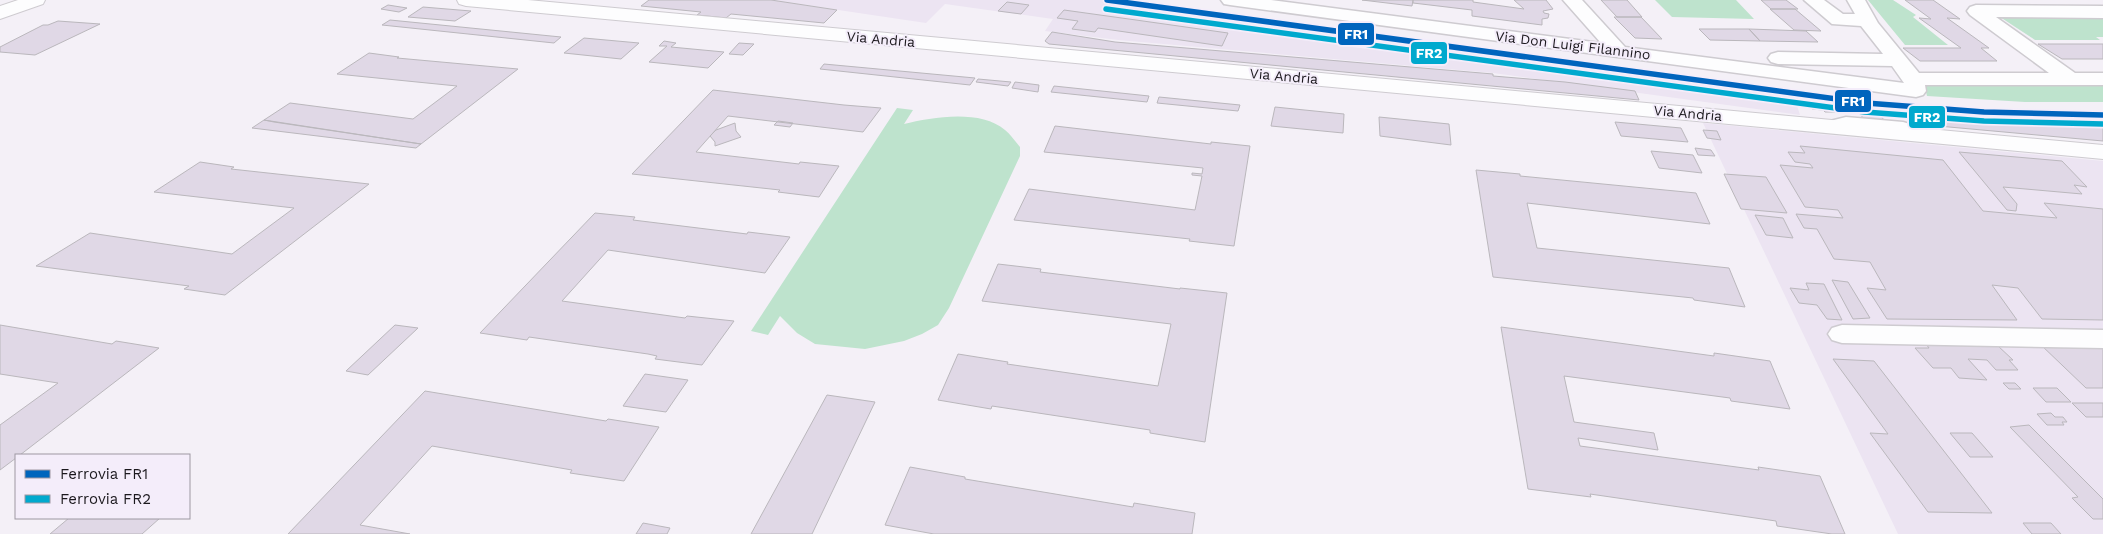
<svg xmlns="http://www.w3.org/2000/svg" width="2103" height="534" font-family="'Work Sans',sans-serif">
	<rect width="100%" height="100%" fill="#f4f0f7"/>
	<path fill="#ece4f2" d="M771 0H1129L1792 90 1800 115 1493 73 1118 40 1045 31 1053 19 945 4 926 23Z
		M1703 123 2103 161V534H1898Z"/>
	<path fill="#bee3cd" d="M1655 0H1736L1754 19 1672 17Z
		M1868 0H1893L1916 15 1913 17 1948 45H1905Z
		M2000 17H2103V37H2096L2100 40H2035Z
		M1924 83 2103 85V102H2025L1927 96Z
		M897 108 913 110 904 124C932 117 981 109 1005 130 1011 135 1015 141 1020 147V156L949 308 938 325 922 334 904 341 865 349 815 344 797 333 780 316 768 335 751 331Z"/>
	<path fill="#e0d8e6" stroke="#bab7bc" d="M649 0H771L837 10 824 23 731 14 726 18 697 15 701 12 641 6Z
		M1362 0H1413L1412 6Z
		M1413 0H1473V2L1524 9 1514 0H1546L1553 9 1543 11 1544 13 1549 14 1548 18 1542 19V25L1472 16V10L1413 3Z
		M1601 0H1627L1642 17H1617Z
		M1761 0H1786L1798 9H1771Z
		M1905 0H1933L1960 19 1947 18 1989 48H1981L1997 61H1920L1903 48H1961L1919 18 1931 19Z
		M1007 2 1029 5 1021 14 998 11Z
		M388 5 407 8 399 12 381 9Z
		M423 7 471 11 455 21 408 17Z
		M1770 9H1795L1821 31 1794 30Z
		M1064 10 1136 20 1228 33 1222 46 1098 28 1095 32 1072 29 1078 21 1057 18Z
		M1614 17H1641L1662 39 1635 38Z
		M390 20 561 37 554 43 382 25Z
		M58 21 100 24 35 55 0 52V47L43 25H48Z
		M1699 29H1749L1760 41 1710 40Z
		M1749 29 1806 31 1818 42 1760 41Z
		M1052 32 1115 42 1493 74V76L1565 82 1635 91 1639 100 1049 44 1045 41Z
		M584 38 639 43 621 59 564 53Z
		M664 41 676 43 671 47 724 52 708 68 649 62 667 46H659Z
		M739 43 754 44 743 55 729 54Z
		M2038 44H2103V59H2062Z
		M369 53 399 57 397 58 518 69 421 144 264 120 290 103 413 119 457 86 337 74Z
		M824 64 975 78 970 85 820 69Z
		M978 79 1011 82 1008 86 976 82Z
		M1015 82 1039 85 1038 92 1012 88Z
		M1054 86 1149 96 1147 102 1051 92Z
		M713 90 844 105 881 108 863 132 728 116 696 152 799 164 800 162 839 166 819 197 778 192 780 190 632 174Z
		M1159 97 1240 105 1238 111 1157 103Z
		M1810 104 1845 108 1847 112H1825L1823 110 1812 109Z
		M1275 107 1344 114 1343 133 1271 126Z
		M1859 112 1880 114 1885 122 1865 121Z
		M1379 117 1449 124 1451 145 1380 136Z
		M1910 117 2044 125H2103V141L1916 124Z
		M264 120 274 122 421 144 416 148 252 128Z
		M778 121 793 123 790 127 774 125Z
		M1615 122 1681 128 1688 142 1621 136Z
		M735 123 736 131 741 137 715 146V142L710 136 716 130Z
		M1055 126 1211 144V142L1250 146 1234 246 1189 241 1190 239 1014 220 1029 189 1195 210 1202 176 1192 175V173L1202 174 1203 168 1044 152Z
		M1703 130 1717 131 1721 140 1707 138Z
		M1800 146 1943 160 1983 211 2057 218 2044 203 2103 209V320L2042 319 2018 288 1992 285 2017 320 1887 319 1867 288 1886 290 1870 262 1834 259 1817 229 1804 228 1796 214 1843 218 1838 210 1805 207 1780 165 1813 168 1810 164 1795 162 1788 152 1805 153Z
		M1695 148 1711 150 1715 156 1698 155Z
		M1651 151 1693 155 1702 173 1659 168Z
		M1959 152 2062 161 2087 187 2074 185 2082 194 2003 187 2017 204 2016 211 2007 210Z
		M200 162 234 167 231 169 369 184 225 295 184 289 189 286 36 266 90 233 232 254 294 208 154 192Z
		M1476 170 1520 174V176L1696 193 1710 224 1527 203 1537 248 1729 268 1745 307 1694 300 1693 298 1493 277Z
		M1724 174 1766 177 1787 213 1741 209Z
		M595 213 635 217 633 220 747 234 748 232 790 237 765 273 608 250 562 301 685 318 687 316 734 321 702 365 655 359 657 356 648 354 529 337 527 340 480 333Z
		M1755 215 1783 218 1793 238 1766 235Z
		M998 264 1041 269 1040 272 1180 289V288L1227 293 1205 442 1150 433V430L992 406 991 409 938 400 958 354 1008 362 1007 364 1158 386 1171 324 982 301Z
		M1832 280 1848 282 1870 318 1853 319Z
		M1806 283 1824 284 1842 320 1827 319 1817 305 1799 303 1790 288 1809 290Z
		M0 325 112 344 116 341 159 348 20 455H16V458L0 470V425L58 383 0 374Z
		M395 325 418 328 368 375 346 371Z
		M1501 327 1714 356V353L1770 361 1790 409 1731 401 1730 398 1564 376 1574 422 1654 433 1658 450 1578 438 1580 446 1759 470 1758 467 1820 476 1845 534H1832L1777 526 1776 521 1590 494 1591 497 1528 489Z
		M1926 344 1997 345 2013 360H2009L2018 370H1996L1987 360 1968 359 1987 380 1959 378 1951 368H1933L1915 348H1929Z
		M2040 344H2103V388H2086Z
		M1833 359 1874 361 1992 513 1928 512 1870 433 1888 434Z
		M645 374 688 380 666 412 623 406Z
		M2003 383H2015L2021 389H2009Z
		M2033 388H2057L2071 402H2046Z
		M425 391 606 421 608 419 659 427 624 481 570 473 572 470 432 446 360 525 410 534H288Z
		M827 395 875 402 812 534H751Z
		M2072 403H2103V417H2086Z
		M2051 413 2055 417H2063L2067 422H2062L2064 425H2047L2037 414Z
		M2029 425 2103 499V519H2093L2072 498 2078 497 2010 427Z
		M1950 433H1972L1993 457H1970Z
		M910 467 965 477V479L1133 507 1134 503 1195 513 1192 534H934L885 525Z
		M69 518H160L142 534H50Z
		M643 523 670 528 667 534H636Z
		M2023 523H2051L2061 534H2032Z"/>
	<g fill="none" stroke-linecap="round" stroke-linejoin="round">
		<g stroke="#cecbd0" stroke-width="3">
			<path id="lane" d="M1846 117 1903 122 1930 130 1931 132 1926 135C1892 127 1861 119 1826 128L1821 125 1822 123Z"/>
		</g>
		<g stroke="#cecbd0" stroke-width="3">
			<path id="street" d="M1221 0H1271L1601 43 1563 0H1582L1625 47 1904 83 1892 66 1778 64 1771 62 1768 58 1771 54 1778 52 1883 54 1861 26 1832 24 1804 0H1824L1843 14H1855L1847 0H1865L1878 23 1919 73H2049L1970 15 1967 11 1970 7 1976 5 2103 6V18L1996 17 2075 73H2103V85H1925L1926 91 1923 95 1916 97 1230 5 1224 4Z
				M1842 325 2103 330V348L1842 343 1832 340 1828 334 1832 328Z"/>
		</g>
		<g stroke="#cecbd0" stroke-width="2">
			<path id="secondary" d="M18 0H45L43 4 0 19V6Z
				M457 0H528L2103 145V159L466 6 459 4Z"/>
		</g>
		<path stroke="#dbdadd" stroke-width="2.5" stroke-dasharray="4 2" stroke-linecap="butt" d="M1794 93 1799 105"/>
		<use href="#lane" fill="#fdfdfe" fill-rule="evenodd"/>
		<use href="#street" fill="#fdfdfe" fill-rule="evenodd"/>
		<use href="#secondary" fill="#fdfdfe" fill-rule="evenodd"/>
		<g stroke="#f4edfa" stroke-width="9">
			<path id="rail-1" d="M1107 0 1866 103 1984 112 2103 115"/>
		</g>
		<g stroke="#f4edfa" stroke-width="9">
			<path id="rail-2" d="M1106 9 1865 112 1984 121 2103 124"/>
		</g>
		<use href="#rail-1" stroke="#0065bd" stroke-width="5.5"/>
		<use href="#rail-2" stroke="#00a9ce" stroke-width="5.5"/>
	</g>
	<g text-anchor="middle" stroke-width="4" stroke-linejoin="round" paint-order="stroke">
		<g font-size="14" fill="#1b181d" stroke="#f4edfa">
			<text transform="translate(881 39) rotate(5)" y="5">Via Andria</text>
			<text transform="translate(1573 45) rotate(7)" y="5">Via Don Luigi Filannino</text>
			<text transform="translate(1284 76) rotate(5)" y="5">Via Andria</text>
			<text transform="translate(1688 113) rotate(5)" y="5">Via Andria</text>
		</g>
	</g>
	<g stroke="#f4edfa" stroke-width="2">
		<rect x="1337" y="22" width="38" height="24" rx="5" fill="#0065bd"/>
		<rect x="1410" y="41" width="38" height="24" rx="5" fill="#00a9ce"/>
		<rect x="1834" y="89" width="38" height="24" rx="5" fill="#0065bd"/>
		<rect x="1908" y="105" width="38" height="24" rx="5" fill="#00a9ce"/>
	</g>
	<g font-size="14" text-anchor="middle" font-weight="bold" fill="#fff">
		<text x="1356" y="39">FR1</text>
		<text x="1429" y="58">FR2</text>
		<text x="1853" y="106">FR1</text>
		<text x="1927" y="122">FR2</text>
	</g>
	<rect x="15" y="454" width="175" height="65" fill="#f4edfa" stroke="#9d98a2"/>
	<rect x="25" y="470" width="25" height="8" fill="#0065bd" stroke="#9d98a2"/>
	<text x="60" y="479" font-size="15" fill="#1b181d">Ferrovia FR1</text>
	<rect x="25" y="495" width="25" height="8" fill="#00a9ce" stroke="#9d98a2"/>
	<text x="60" y="504" font-size="15" fill="#1b181d">Ferrovia FR2</text>
</svg>
